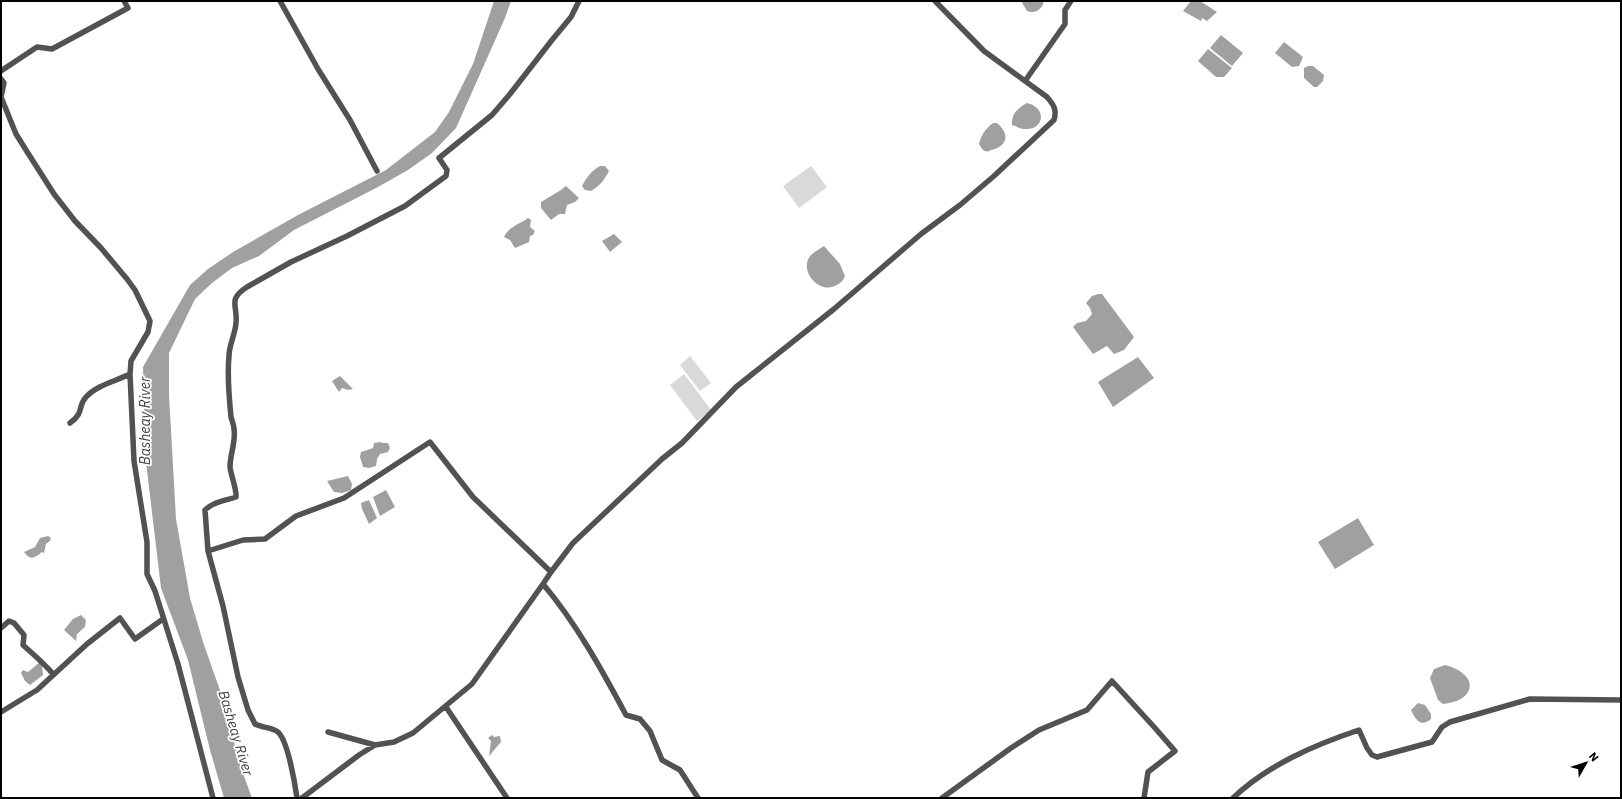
<svg xmlns="http://www.w3.org/2000/svg" width="1622" height="799" font-family="'IBM Plex Sans',sans-serif">
	<rect width="100%" height="100%" fill="#fff"/>
	<path fill="#d9d9d9" d="M811 166 827 187 799 208 783 186Z
		M690 356 711 383 700 391 680 365Z
		M684 374 711 410 697 421 670 385Z"/>
	<path fill="#a0a0a0" d="M494 1H511L505 18 456 128 432 153 408 170 378 187 294 230 259 256 232 268 212 283 195 299 169 353V395L176 519 190 598 203 642 222 696 241 768 252 798H224L210 750 188 660 161 588 146 462 143 367 190 285 208 269 233 252 298 215 386 170 435 132 449 112 473 64Z
		M1021 1H1044C1042 10 1035 14 1027 11Z
		M1191 1H1200L1217 12 1207 21 1202 18 1201 21 1183 11Z
		M1221 35 1243 53 1232 66 1210 48Z
		M1284 42 1303 57 1299 66 1292 67 1275 53Z
		M1208 49 1232 68 1224 77H1216L1198 61Z
		M1308 66H1313L1324 75 1323 81 1317 87H1314L1304 78V68Z
		M1027 103C1048 108 1044 131 1024 129 1020 129 1016 126 1012 125 1011 114 1018 108 1027 103Z
		M993 123H997C1010 134 1008 146 991 150 989 151 988 152 985 151 982 150 981 147 979 144 981 135 986 128 993 123Z
		M600 166H605L609 171C604 180 600 186 591 191L585 190 582 186C586 178 592 170 600 166Z
		M566 186 579 198 575 202 567 205 565 214H559L551 220 541 208V202L561 190Z
		M528 218 531 220 530 227 535 231 533 235 530 236 529 242 515 248 510 240 504 237C508 227 520 224 528 218Z
		M614 234 622 242 610 252 602 241Z
		M824 246 840 264 845 276C843 282 838 285 832 287 815 291 799 268 811 255 815 251 820 249 824 246Z
		M1098 294H1102L1134 337 1124 350 1114 354 1107 346 1093 354 1073 327 1077 323 1086 321 1092 314 1090 308 1086 303 1092 296Z
		M1138 357 1154 378 1113 407 1098 382Z
		M340 376 353 389 348 390 342 388 339 392 332 381Z
		M381 442 382 443H388L390 448 388 452 380 454 377 459 376 466 369 468 363 467 360 457 361 452 373 448 374 443Z
		M348 476 352 484 351 490 342 493 334 492 327 481Z
		M386 490 395 507 380 516 373 497Z
		M369 500 377 518 369 524 362 509 361 503Z
		M1358 518 1374 545 1335 569 1318 542Z
		M48 536 51 538 50 541 46 544 44 553 42 552C35 558 30 561 24 552L35 547 40 538Z
		M81 615 86 620 85 627 77 634 76 641 64 630 73 619Z
		M40 662 42 666 43 675 30 685 25 681 21 673 23 670 28 672Z
		M1445 665C1455 667 1476 677 1468 692 1464 700 1452 703 1443 704L1438 700 1430 678 1434 669Z
		M1418 703 1425 705 1431 714V719C1421 728 1415 719 1411 710Z
		M492 735 494 737 500 736 501 742 489 756 491 741 488 738Z"/>
	<g fill="none" stroke-linecap="round" stroke-linejoin="round">
		<path stroke="#525252" stroke-width="5.5" d="M280 1 318 69 350 120 377 171
			M1 71 37 47 52 49 128 8 124 1
			M1 79 4 83 1 97 16 134 26 150 54 194 75 221 101 248 127 279 135 290 150 321 148 332 131 361 130 374 134 461 147 542V574L155 591 178 664 213 798
			M1025 81 1065 24V10L1071 1
			M70 423C85 412 77 407 86 397 97 385 116 381 130 374
			M208 551 243 540 265 539 296 516 344 498 430 442 473 497 551 572 543 584C576 623 602 670 626 715L640 719 650 731 662 760 680 770 698 798
			M551 572 573 543 662 459 682 443 736 387 834 309 921 234 960 205 994 176 1054 120C1057 110 1054 105 1047 97L984 51 935 1
			M1 628 9 621 14 623 24 635 23 645C34 655 44 663 53 674
			M446 707 507 798
			M1 712 37 690 87 644 120 618 135 639 163 619
			M328 732 375 745
			M297 798C295 784 288 741 278 732 272 727 262 728 255 724L248 710 238 677 223 606 208 551 205 510C213 502 224 501 236 497 237 490 231 476 230 467 230 454 236 442 234 429 234 425 232 421 231 417 229 397 227 376 229 356 229 345 235 335 236 323 238 305 227 300 247 287L291 262 347 236 405 206 446 176 447 170 439 158 492 115 510 94 552 40 571 17 579 1
			M302 798 359 755 375 745 394 742 413 733 472 684 543 584
			M942 798 1011 748 1039 730 1087 710 1112 681 1155 728 1175 751 1148 772 1144 798
			M1233 798C1268 765 1314 745 1359 730L1367 748 1372 755 1377 757 1432 742 1442 727 1450 722 1530 699 1621 700"/>
	</g>
	<g text-anchor="middle" stroke-width="3.5" stroke-linejoin="round" paint-order="stroke">
		<g font-size="14" font-style="italic" fill="#414141" stroke="#fff">
			<text transform="translate(145 421) rotate(-90)" y="5">Basheay River</text>
			<text transform="translate(236 733) rotate(73)" y="5">Basheay River</text>
		</g>
	</g>
	<rect width="1622" height="799" fill="none" stroke="#000000" stroke-width="4"/>
	<g transform="translate(1586 763) rotate(51)" stroke="#ffffff" stroke-width="3" paint-order="stroke">
	<path d="M0-3L7 15L0 10L-7 15Z" fill="#000000"/>
	<text y="-6" font-size="11" font-weight="bold" text-anchor="middle" fill="#000000">N</text>
	</g>
</svg>
